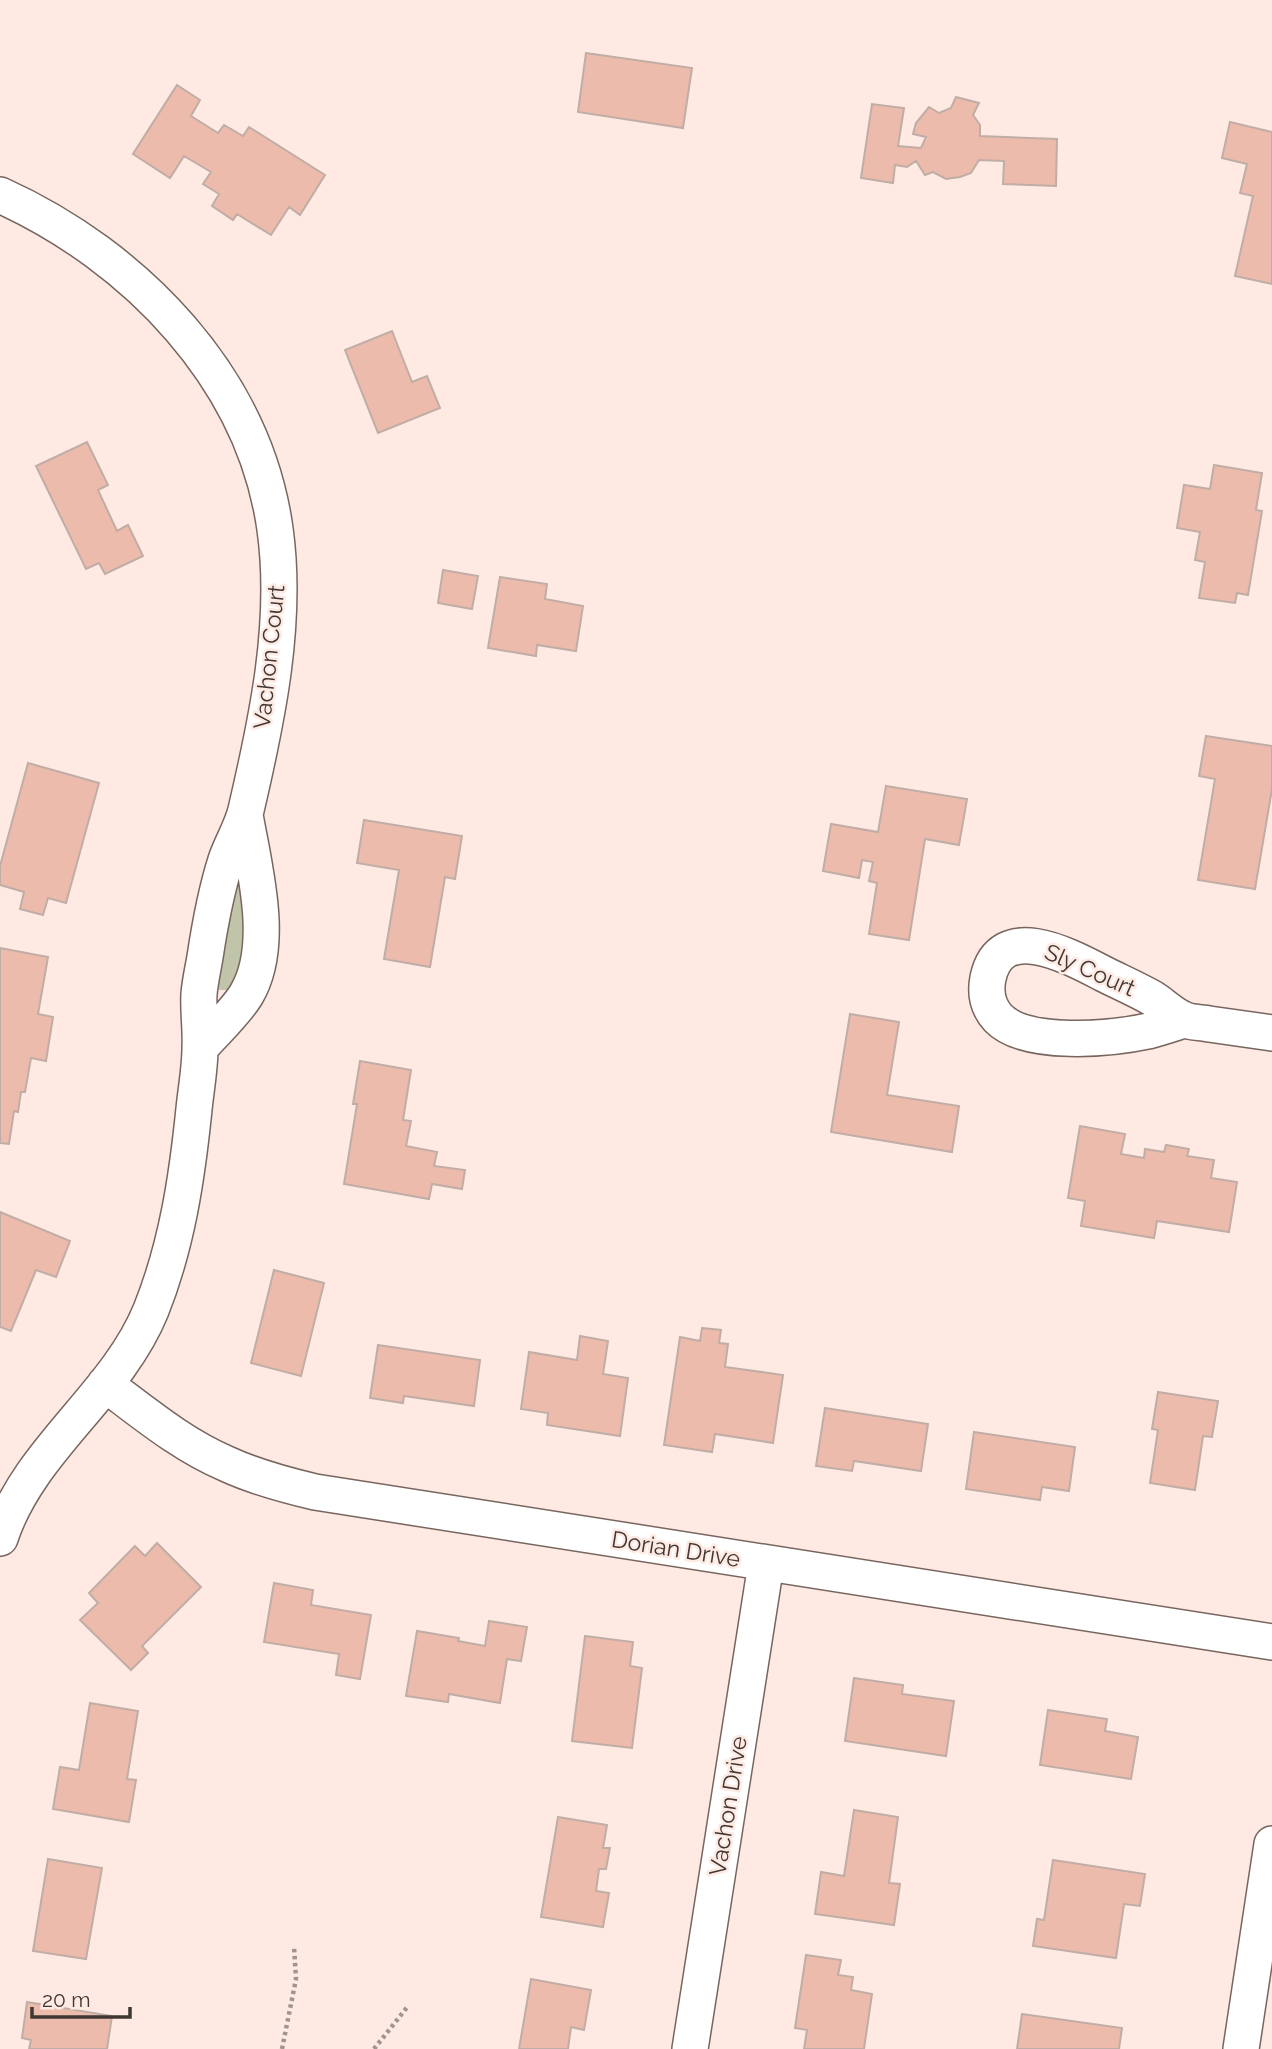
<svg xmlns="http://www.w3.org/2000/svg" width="1272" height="2049" font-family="Raleway,sans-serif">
	<rect width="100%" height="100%" fill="#feeae2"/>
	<path fill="#c0c4a8" d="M237 883 241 884 250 934 233 990H219L217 983 235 887Z"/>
	<path fill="#ecbbab" stroke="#c0ada6" stroke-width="2" d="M586 53 692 68 683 128 578 112Z
		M177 85 200 100 191 116 218 133 224 125 243 136 249 127 325 175 300 215 289 207 271 235 237 214 233 220 212 206 219 194 203 184 211 172 184 156 170 178 133 154Z
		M956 97 979 103 973 115 980 125V136L1057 139 1056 186 1003 184 1004 161 979 160 971 173 960 177 946 179 933 172 925 175 916 161 907 167 895 165 893 183 861 178 872 104 904 108 898 146 921 148 926 137 913 134 916 123 929 107 939 113 951 108Z
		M1230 122 1272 132V284L1235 276 1253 196 1240 193 1247 164 1222 158Z
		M392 331 412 382 427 376 440 408 378 433 345 350Z
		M87 442 108 485 98 490 117 531 128 525 143 556 105 574 99 563 86 569 36 466Z
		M1214 465 1262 473 1256 510 1262 511 1248 595 1237 593 1235 603 1199 598 1205 562 1195 560 1200 532 1177 528 1184 485 1210 489Z
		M443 570 478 576 472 609 438 603Z
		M500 577 547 584 545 599 583 606 576 651 537 645 536 656 488 648Z
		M1206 736 1272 746V789L1255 889 1198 880 1215 779 1199 776Z
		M28 763 99 783 66 903 48 898 43 915 20 909 24 892 0 885V866Z
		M886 786 967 799 959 845 925 839 909 940 869 934 877 883 869 881 873 862 862 860 859 878 823 871 831 824 878 832Z
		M364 820 462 836 455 879 445 877 430 967 384 959 399 870 357 863Z
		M0 948 48 957 38 1014 53 1017 46 1061 31 1058 25 1092H21L18 1112 14 1111 9 1144 0 1143Z
		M850 1014 899 1022 887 1095 959 1106 952 1152 831 1132Z
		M360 1061 411 1070 403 1120 411 1121 406 1146 437 1152 434 1166 465 1170 462 1189 432 1184 429 1199 344 1184 357 1104H353Z
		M1080 1126 1125 1134 1121 1154 1144 1158 1145 1149 1164 1152 1166 1145 1189 1149 1187 1156 1214 1160 1211 1178 1237 1182 1229 1232 1157 1221 1154 1238 1081 1226 1085 1201 1068 1198Z
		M0 1212 70 1241 56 1277 36 1270 11 1331 0 1327Z
		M274 1270 324 1283 301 1376 251 1363Z
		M702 1328 721 1330 719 1343 728 1344 725 1367 783 1375 773 1443 715 1434 712 1452 664 1445 680 1337 700 1341Z
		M580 1336 608 1341 603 1374 628 1378 620 1436 547 1425 548 1413 521 1409 529 1352 577 1360Z
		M378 1345 480 1360 474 1406 404 1396 403 1403 370 1398Z
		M1158 1392 1218 1401 1212 1437 1203 1436 1195 1490 1150 1483 1158 1430 1152 1429Z
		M825 1408 928 1424 921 1471 854 1461 852 1471 816 1466Z
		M974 1432 1075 1447 1069 1491 1042 1487 1040 1500 966 1489Z
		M157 1543 201 1587 142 1646 148 1653 131 1670 80 1620 98 1603 89 1593 135 1546 145 1556Z
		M274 1583 313 1590 311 1605 371 1615 360 1679 336 1675 339 1654 264 1642Z
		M489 1621 527 1627 521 1661 507 1659 500 1703 449 1694 448 1702 406 1696 417 1631 459 1638 458 1641 485 1646Z
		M585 1636 633 1642 630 1666 642 1668 632 1748 572 1741Z
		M854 1678 903 1685 902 1694 954 1701 946 1756 845 1741Z
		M90 1703 138 1711 127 1779 136 1780 129 1822 53 1809 60 1767 79 1770Z
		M1048 1710 1107 1719 1105 1731 1138 1737 1131 1779 1040 1765Z
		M854 1810 898 1817 889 1883 900 1884 894 1925 815 1914 821 1872 844 1876Z
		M558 1817 607 1825 603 1848H610L606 1869H599L596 1891 609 1893 603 1927 541 1917Z
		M48 1859 102 1868 86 1959 33 1951Z
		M1053 1860 1145 1874 1140 1906 1124 1904 1116 1958 1033 1946 1037 1919 1044 1920Z
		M806 1955 841 1960 838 1975 853 1977 851 1990 872 1994 864 2049H804L807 2030 795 2028Z
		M531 1979 591 1990 584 2030 571 2027 568 2049H519Z
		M27 2002 112 2016 107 2049H29L31 2040 22 2038Z
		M1022 2014 1122 2028 1119 2049H1017Z"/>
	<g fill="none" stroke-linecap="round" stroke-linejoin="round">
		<g stroke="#77665f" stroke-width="38">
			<path id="minor" d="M0 195C135 256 254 378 275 529 288 622 267 720 246 810 242 827 232 843 226 860 216 891 210 924 205 957 203 969 200 982 199 994 198 1012 201 1030 200 1048 200 1068 196 1089 194 1109 187 1178 177 1245 151 1310 116 1396 29 1449 0 1538
				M1184 1020C1172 1024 1160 1028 1148 1031 1111 1039 1026 1047 998 1018 988 1007 985 993 988 978 1001 918 1071 957 1104 974 1120 982 1136 989 1152 998 1162 1004 1171 1014 1183 1019 1190 1023 1201 1022 1209 1024 1230 1027 1251 1030 1272 1033
				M200 1048C215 1031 234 1014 246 995 276 946 254 867 245 815
				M105 1384C144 1413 182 1445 227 1464 255 1477 285 1485 315 1492L1272 1642
				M690 2049 766 1564
				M1241 2049 1272 1844"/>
		</g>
		<path stroke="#a1948e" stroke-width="4.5" stroke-dasharray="3.5 3.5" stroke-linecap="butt" d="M282 2049 296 1979 294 1946
			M374 2049 408 2006"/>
		<use href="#minor" stroke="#fff" stroke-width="35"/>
	</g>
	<g text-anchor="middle" stroke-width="5" stroke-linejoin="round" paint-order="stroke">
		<g font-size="23" fill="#3e3734" stroke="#feeae2">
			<text transform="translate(269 657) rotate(-84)" y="8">Vachon Court</text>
			<text transform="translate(1090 970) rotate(24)" y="8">Sly Court</text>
			<text transform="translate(676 1549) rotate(9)" y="8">Dorian Drive</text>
			<text transform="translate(728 1806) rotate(-81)" y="8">Vachon Drive</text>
		</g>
	</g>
	<path d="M32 2007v10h98v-10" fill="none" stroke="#3e3734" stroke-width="3.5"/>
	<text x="42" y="2007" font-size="21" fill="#3e3734" stroke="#feeae2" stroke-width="5" paint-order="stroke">20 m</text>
</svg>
